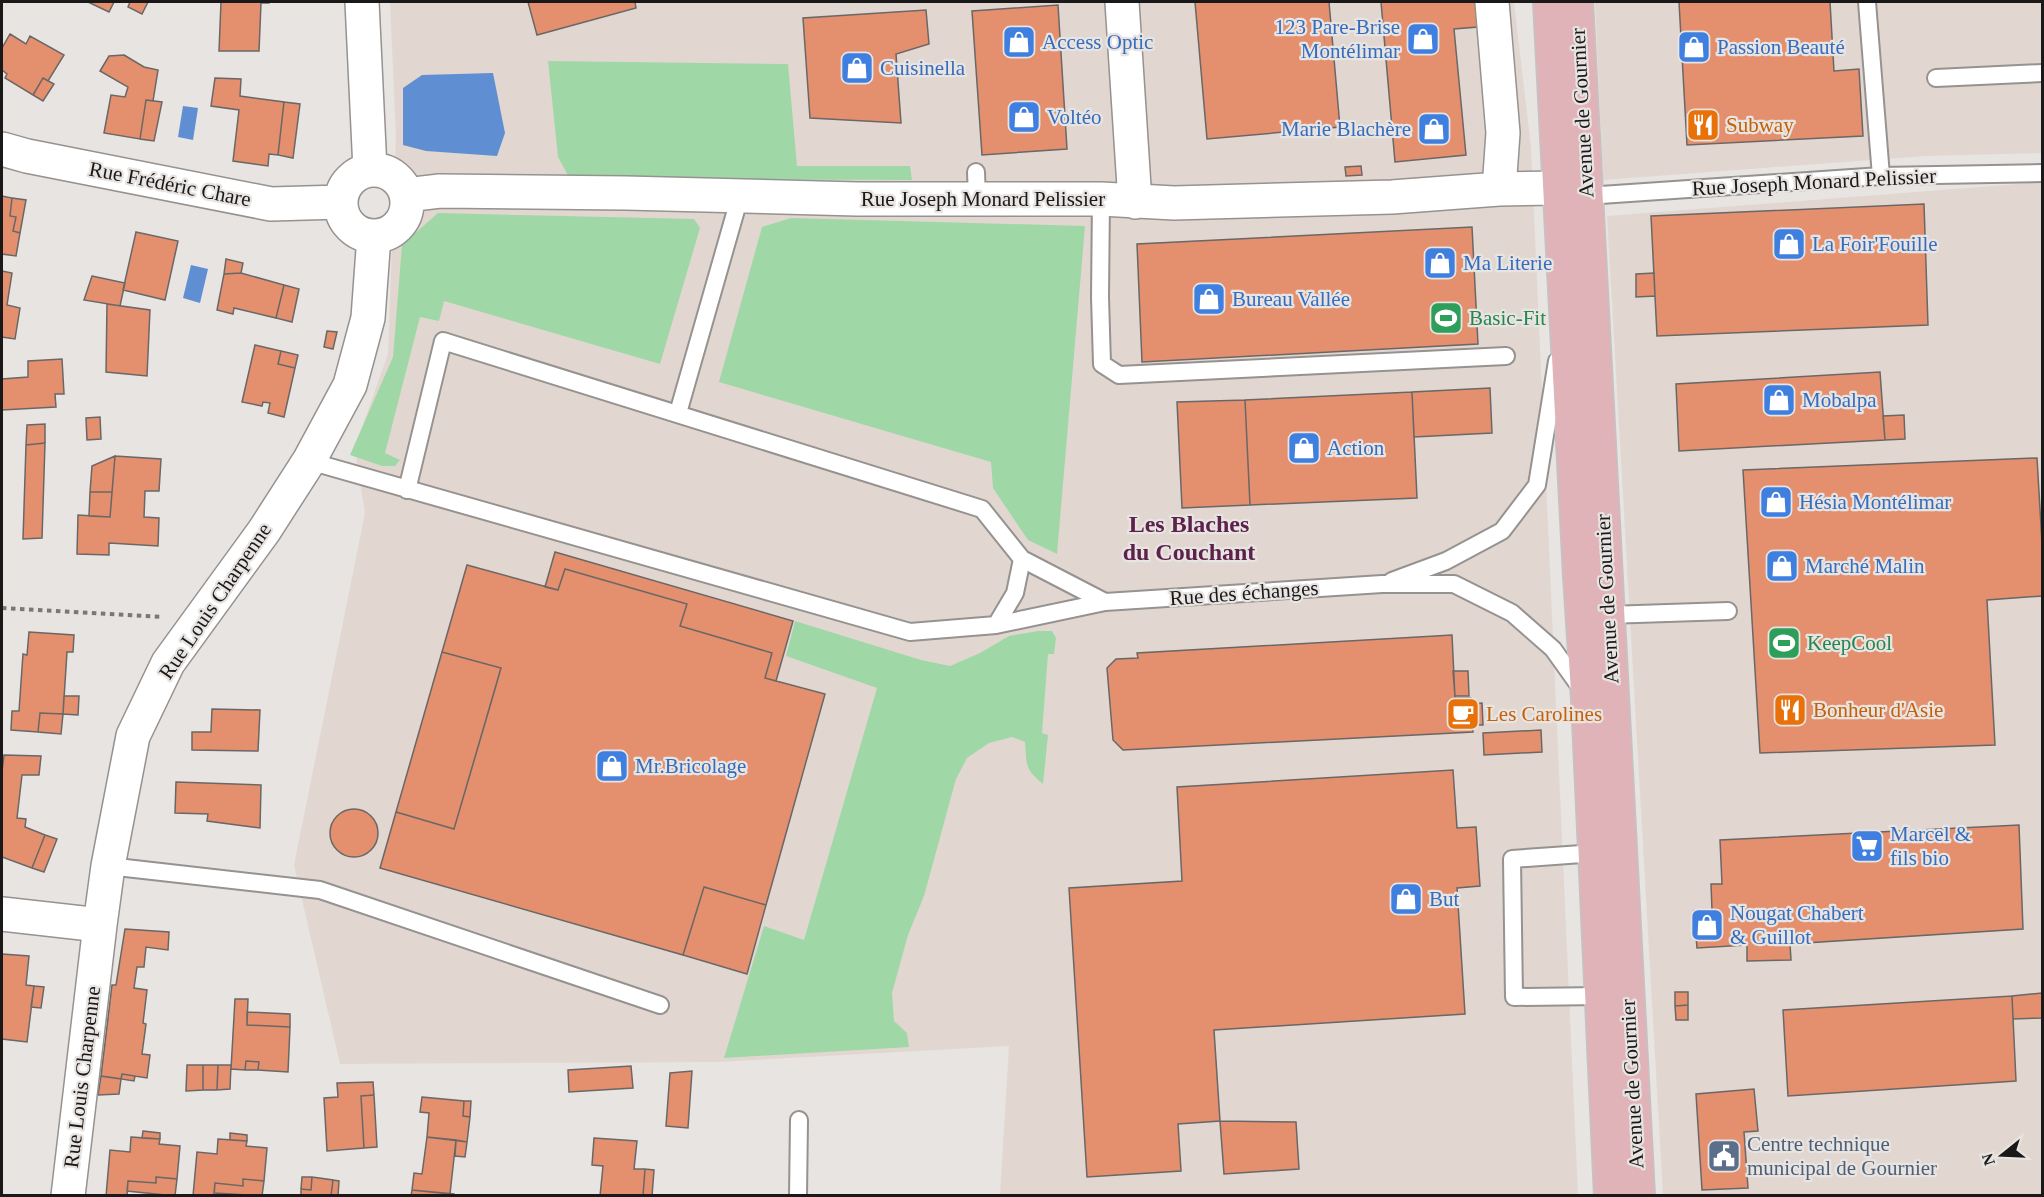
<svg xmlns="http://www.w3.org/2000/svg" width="2044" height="1197" font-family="'Times New Roman',serif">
	<rect width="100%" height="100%" fill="#e7e4e2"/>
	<path fill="#e1d7d0" d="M390 2H1514L1531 147 1578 1195H1000L1009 1046 718 1062 340 1064 294 865 365 513 355 450 356 444 388 354 396 136Z
		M1595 2H2042V153L1925 156 1603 180Z
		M2042 182V1195H1663L1607 216Z"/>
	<path fill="#9fd8a6" d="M548 61 788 64 797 166H910L912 180 570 179 558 157Z
		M438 213 694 219 700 228 660 364 444 301 439 321 420 317 385 453 400 460 395 466H382L350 455 393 357 402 245Z
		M791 218 1085 226 1057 554 1028 540 993 488 991 462 719 382 762 227Z
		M795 621 921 660 950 666 980 653 1009 636 1038 631H1052L1056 638 1054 654H1048L1042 733 1048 735 1043 784C1024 769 1027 764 1025 742L1012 737 989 743 967 758 956 779 924 896 908 935 892 993 894 1021 907 1033 909 1047 724 1058 764 926 804 940 877 688 786 656Z"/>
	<path fill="#5f8fd2" d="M493 73 505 133 497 156 426 151 403 145V88L422 75Z
		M183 106 198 108 193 140 178 137Z
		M191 265 208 269 200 303 183 298Z"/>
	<path fill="#e4906e" stroke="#6a6766" stroke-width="1.5" d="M88 2H114L109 12Z
		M130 2H148L142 14 128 7Z
		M221 2H269V3H261L259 51H219Z
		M528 2H635L636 8 537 35Z
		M1195 2H1329L1340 127 1207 139Z
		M1381 2H1476L1478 27 1454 29 1466 155 1395 162Z
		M1679 2H1830L1834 71 1859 69 1863 136 1687 145Z
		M1058 5 1067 149 982 155 972 11Z
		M926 10 929 44 896 54 901 123 810 118 803 18Z
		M10 34 26 44 30 36 64 55 48 81 43 78 33 95 5 78 7 74 2 70V48Z
		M124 55 144 67 158 70 153 101 146 100 140 139 104 133 111 95 125 97 128 87 100 71 109 56Z
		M43 78 54 84 43 101 33 95Z
		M215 78 241 79 240 96 284 102 278 155 269 154 268 166 233 161 239 110 211 106Z
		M146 100 162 102 154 141 140 139Z
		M284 102 300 104 293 158 278 155Z
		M1361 166 1362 175 1346 176 1345 167Z
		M2 196 12 198 10 216 16 217 13 231 20 233 16 256 2 254Z
		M12 198 26 200 20 233 13 231 16 217 10 216Z
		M1924 204 1928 325 1657 336 1651 216Z
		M1472 227 1478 344 1142 362 1137 244Z
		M136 232 178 241 165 300 123 290Z
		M226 259 243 263 241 273 224 274Z
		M2 271 12 273 7 305 20 308 15 339 2 337Z
		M241 273 284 285 276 318 234 308 233 314 217 310 224 274Z
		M1654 273 1655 296 1636 297V274Z
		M92 276 125 283 120 306 84 300Z
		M284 285 299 289 292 322 276 318Z
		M107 304 150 310 147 376 106 372Z
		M327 331 337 332 333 349 324 347Z
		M255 345 281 351 278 364 295 368 284 417 268 413 270 403 263 402 262 406 242 402Z
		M281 351 298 355 295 368 278 364Z
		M62 359 64 394H55L56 407 2 410V379L28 377V361Z
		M1880 372 1885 440 1679 451 1676 384Z
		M1490 388 1492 433 1414 437 1412 392Z
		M1412 392 1417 498 1250 505 1245 400Z
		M1245 400 1250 505 1182 508 1177 402Z
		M1904 415 1905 439 1885 440 1883 416Z
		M100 417 101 439 87 440 86 418Z
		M45 424V443L26 445 27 425Z
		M45 443 42 538 23 539 26 445Z
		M115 456 112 492H90L92 466Z
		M115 456 161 459 159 491H145L144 517 159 518 158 546 109 543V555L77 554 78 515 110 517Z
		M2037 458 2042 543V596L1987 600 1995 745 1760 753 1743 470Z
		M90 492H112L110 517 89 516Z
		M555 552 793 621 776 681 765 678 772 653 680 626 687 604 565 569 558 590 545 587Z
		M467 565 558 590 565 569 687 604 680 626 772 653 765 678 825 694 766 905 704 887 683 955 380 868 396 812 454 829 495 689 501 668 442 652Z
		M29 632 74 635 73 652H67L63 714 40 713 38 732 11 730 12 711H19L23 654 27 655Z
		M1452 635 1455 698H1471V704L1482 703 1483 725H1472L1473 732 1123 750 1113 740 1107 668 1116 659 1138 658 1137 653Z
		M442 652 501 668 454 829 396 812Z
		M1453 671H1468L1469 696H1455Z
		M64 696H79L78 715 63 714Z
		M212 709 260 710 258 751 192 750V732H211Z
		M40 713 63 714 61 734 38 732Z
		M1541 730 1542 752 1484 755 1483 733Z
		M4 755 41 756 39 775H22L17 818 26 819 25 827 45 835 32 868 2 857V772Z
		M1453 770 1457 828 1476 827 1480 886 1457 888 1465 1014 1214 1030 1220 1121 1178 1124 1181 1171 1087 1177 1069 888 1182 881 1177 787Z
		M176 782 261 785 260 828 207 821 208 814 175 813Z
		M330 833a24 24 0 1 1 48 0a24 24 0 1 1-48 0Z
		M2019 825 2023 929 1790 944 1791 960 1747 961V945L1697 948 1694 911 1712 910 1711 884H1722L1720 840Z
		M45 835 57 839 44 872 32 868Z
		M704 887 766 905 747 974 683 955Z
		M125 929 169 932 168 950 146 947 144 967H137L134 988 147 990 143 1023 146 1024 142 1054 150 1055 147 1078 122 1074 121 1079 101 1076 112 985H116Z
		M2 954 29 956 26 985 34 986 27 1042 2 1039Z
		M34 986 44 987 41 1008 31 1007Z
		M1675 992H1688V1005L1675 1006Z
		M2042 993V1018L2013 1019 2012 996Z
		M2012 996 2016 1081 1788 1096 1783 1010Z
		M235 999H248L247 1025 290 1027 288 1072 258 1070 259 1062 246 1061 245 1070 231 1069Z
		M1688 1005V1020H1676L1675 1006Z
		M247 1012 290 1014V1027L247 1025Z
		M246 1061 259 1062 258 1070H245Z
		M187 1065H203V1090L186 1091Z
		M203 1065H218L217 1090H203Z
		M218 1065H231L230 1089 217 1090Z
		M631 1066 633 1088 569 1092 568 1070Z
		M692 1071 688 1128 666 1126 670 1073Z
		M122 1074 135 1076 134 1081 121 1079Z
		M101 1076 121 1079 119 1094 98 1095Z
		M373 1082 374 1095 361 1096 364 1148 327 1151 324 1098 338 1097 337 1083Z
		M1754 1089 1758 1131 1744 1132 1748 1188 1702 1190 1696 1094Z
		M374 1095 377 1147 364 1148 361 1096Z
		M422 1097 464 1101 463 1116 470 1117 467 1142 427 1137 429 1113 420 1112Z
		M464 1101H471L470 1117 463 1116Z
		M1220 1121 1296 1122 1299 1169 1224 1174Z
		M143 1131 160 1133V1139L142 1138Z
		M230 1133 247 1135V1141L230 1140Z
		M131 1137 160 1139 159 1144 180 1146 177 1179 156 1177V1183L128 1181 127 1196H106L110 1150 130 1152Z
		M427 1137 456 1140 450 1194 412 1190 414 1173 422 1174Z
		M594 1138 637 1141 634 1169H645L643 1196H600L603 1166 592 1165Z
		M218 1139 247 1141 246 1146 267 1148 264 1181 243 1179V1186L215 1183 214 1196H193L197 1152 217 1154Z
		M456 1140 467 1142 465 1157 455 1156Z
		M645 1169 654 1170 652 1196H643Z
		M156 1177 177 1179 175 1196 127 1191 128 1181 156 1183Z
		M302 1177H312L311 1190 301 1189Z
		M312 1177 333 1180 331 1196H301V1189L311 1190Z
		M243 1179 264 1181 262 1196 214 1193 215 1183 243 1186Z
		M333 1180 339 1181 338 1196H331Z
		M412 1190 454 1194V1196H411Z"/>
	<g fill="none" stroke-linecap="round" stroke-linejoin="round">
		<g stroke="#959290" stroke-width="20">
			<path id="service" d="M1867 2 1881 176
				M1936 78 2042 73
				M976 172 977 199
				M1586 196 1881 176 2042 173
				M1101 199 1100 297 1102 364 1119 375 1506 356
				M678 413 740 196
				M309 461 910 632 996 625 1105 602 1382 584H1454L1512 613 1553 649 1583 691
				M407 490 443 341 982 509 1022 559 1105 602
				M1392 581 1446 561 1502 531 1537 485 1557 361
				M1607 615 1728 611
				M996 625 1015 593 1022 559
				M1596 853 1512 859 1514 997 1602 996
				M108 866 320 890 660 1005
				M798 1196 799 1120"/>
		</g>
		<g stroke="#959290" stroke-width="36">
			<path id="minor" d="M362 2 370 170
				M1122 2 1135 202
				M1492 2 1503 133 1499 189
				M2 149 27 156 271 204 341 202
				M341 203a33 33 0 1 1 66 0a33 33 0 1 1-66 0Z
				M406 195 440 191 626 193 857 199H1101L1174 203 1392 197 1499 189 1560 188
				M2 914 100 925
				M68 1196 100 925 108 866 133 736 168 663 264 531 309 461 350 385 368 318 374 236"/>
		</g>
		<g stroke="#c3c3c3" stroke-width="36">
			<path id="primary" d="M1550 2 1580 576 1588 699 1611 1196
				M1576 2 1638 1196"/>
		</g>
		<path stroke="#7a7877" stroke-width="4" stroke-dasharray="4.5 4.5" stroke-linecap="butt" d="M2 608 163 617"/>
		<use href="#service" stroke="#fff" stroke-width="16"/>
		<use href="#minor" stroke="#fff" stroke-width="33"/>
		<use href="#primary" stroke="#e0b3b8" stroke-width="33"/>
	</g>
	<defs>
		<g id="shop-square" transform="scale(1.725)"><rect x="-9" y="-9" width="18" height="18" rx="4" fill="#3f7fe0" stroke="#e7e4e2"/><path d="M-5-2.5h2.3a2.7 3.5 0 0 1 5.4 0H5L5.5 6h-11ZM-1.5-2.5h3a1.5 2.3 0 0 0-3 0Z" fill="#fff"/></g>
		<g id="restaurant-square" transform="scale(1.725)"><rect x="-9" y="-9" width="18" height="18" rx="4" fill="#e8710a" stroke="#e7e4e2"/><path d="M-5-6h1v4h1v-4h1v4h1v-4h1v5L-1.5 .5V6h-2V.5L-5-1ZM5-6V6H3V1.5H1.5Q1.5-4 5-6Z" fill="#fff"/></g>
		<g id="stadium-square" transform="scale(1.725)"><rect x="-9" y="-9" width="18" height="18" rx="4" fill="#2e9e5b" stroke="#e7e4e2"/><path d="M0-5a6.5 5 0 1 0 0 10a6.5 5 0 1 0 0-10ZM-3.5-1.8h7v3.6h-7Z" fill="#fff"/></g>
		<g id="cafe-square" transform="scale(1.725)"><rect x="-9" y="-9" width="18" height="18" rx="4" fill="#e8710a" stroke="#e7e4e2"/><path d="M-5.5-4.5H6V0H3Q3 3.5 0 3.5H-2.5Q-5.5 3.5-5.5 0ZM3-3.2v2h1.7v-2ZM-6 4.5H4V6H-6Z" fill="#fff"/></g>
		<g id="supermarket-square" transform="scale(1.725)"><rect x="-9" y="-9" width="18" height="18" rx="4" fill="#3f7fe0" stroke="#e7e4e2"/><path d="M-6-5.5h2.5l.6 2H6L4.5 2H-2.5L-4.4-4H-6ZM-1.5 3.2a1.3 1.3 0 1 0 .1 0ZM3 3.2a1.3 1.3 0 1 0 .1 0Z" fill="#fff"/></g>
		<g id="civic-square" transform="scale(1.725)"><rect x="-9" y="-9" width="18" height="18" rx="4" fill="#5c6f8a" stroke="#e7e4e2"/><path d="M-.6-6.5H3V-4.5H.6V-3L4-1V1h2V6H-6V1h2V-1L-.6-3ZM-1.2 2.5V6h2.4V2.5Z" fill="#fff"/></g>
	</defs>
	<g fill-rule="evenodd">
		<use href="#shop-square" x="1423" y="39"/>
		<use href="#shop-square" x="1019" y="42"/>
		<use href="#shop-square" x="1694" y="47"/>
		<use href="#shop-square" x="857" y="68"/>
		<use href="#shop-square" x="1024" y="117"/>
		<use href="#restaurant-square" x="1703" y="125"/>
		<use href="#shop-square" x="1434" y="129"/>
		<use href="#shop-square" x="1789" y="244"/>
		<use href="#shop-square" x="1440" y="263"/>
		<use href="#shop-square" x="1209" y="299"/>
		<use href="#stadium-square" x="1446" y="318"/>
		<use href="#shop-square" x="1779" y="400"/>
		<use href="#shop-square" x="1304" y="448"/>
		<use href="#shop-square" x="1776" y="502"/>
		<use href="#shop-square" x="1782" y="566"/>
		<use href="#stadium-square" x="1784" y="643"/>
		<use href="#restaurant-square" x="1790" y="710"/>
		<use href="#cafe-square" x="1463" y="714"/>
		<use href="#shop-square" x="612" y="766"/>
		<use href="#supermarket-square" x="1867" y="846"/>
		<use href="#shop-square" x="1406" y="899"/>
		<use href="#shop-square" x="1707" y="925"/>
		<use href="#civic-square" x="1724" y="1156"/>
	</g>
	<g text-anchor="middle" stroke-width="4.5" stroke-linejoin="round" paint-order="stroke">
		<g font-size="21" fill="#366cbe" stroke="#e7e4e2" text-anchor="start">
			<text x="1400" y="34" text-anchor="end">123 Pare-Brise<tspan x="1400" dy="24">Montélimar</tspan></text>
			<text x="1042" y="49">Access Optic</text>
			<text x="1717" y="54">Passion Beauté</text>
			<text x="880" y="75">Cuisinella</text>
			<text x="1047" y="124">Voltéo</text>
			<text x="1411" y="136" text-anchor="end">Marie Blachère</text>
			<text x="1812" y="251">La Foir'Fouille</text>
			<text x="1463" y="270">Ma Literie</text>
			<text x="1232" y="306">Bureau Vallée</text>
			<text x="1802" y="407">Mobalpa</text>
			<text x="1327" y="455">Action</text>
			<text x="1799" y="509">Hésia Montélimar</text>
			<text x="1805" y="573">Marché Malin</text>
			<text x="635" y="773">Mr.Bricolage</text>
			<text x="1890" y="841">Marcel &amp;<tspan x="1890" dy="24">fils bio</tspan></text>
			<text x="1429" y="906">But</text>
			<text x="1730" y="920">Nougat Chabert<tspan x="1730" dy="24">&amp; Guillot</tspan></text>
		</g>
		<g font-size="21" fill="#1a1818" stroke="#e7e4e2">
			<text transform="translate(1582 113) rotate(-93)" y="7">Avenue de Gournier</text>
			<text transform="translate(1814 182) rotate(-3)" y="7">Rue Joseph Monard Pelissier</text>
			<text transform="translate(170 184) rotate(11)" y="7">Rue Frédéric Chare</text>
			<text x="983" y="206">Rue Joseph Monard Pelissier</text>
			<text transform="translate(1244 593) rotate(-4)" y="7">Rue des échanges</text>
			<text transform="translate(1607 599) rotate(-93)" y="7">Avenue de Gournier</text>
			<text transform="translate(215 601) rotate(-56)" y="7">Rue Louis Charpenne</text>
			<text transform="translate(82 1077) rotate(-83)" y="7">Rue Louis Charpenne</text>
			<text transform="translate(1632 1084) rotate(-93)" y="7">Avenue de Gournier</text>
		</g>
		<g font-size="21" fill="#c56008" stroke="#e7e4e2" text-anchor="start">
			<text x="1726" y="132">Subway</text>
			<text x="1813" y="717">Bonheur d'Asie</text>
			<text x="1486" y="721">Les Carolines</text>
		</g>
		<g font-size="21" fill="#27864d" stroke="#e7e4e2" text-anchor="start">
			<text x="1469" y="325">Basic-Fit</text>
			<text x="1807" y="650">KeepCool</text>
		</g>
		<g font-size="21" fill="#4e5e75" stroke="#e7e4e2" text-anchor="start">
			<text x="1747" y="1151">Centre technique<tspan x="1747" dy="24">municipal de Gournier</tspan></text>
		</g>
		<g font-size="24" font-weight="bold" fill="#5c224c" stroke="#e7e4e2">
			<text x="1189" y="532">Les Blaches<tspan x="1189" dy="28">du Couchant</tspan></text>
		</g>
	</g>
	<rect width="2044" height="1197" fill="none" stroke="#1a1818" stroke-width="6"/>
	<g transform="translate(2002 1155) rotate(252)" stroke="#e7e4e2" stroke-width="4.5" paint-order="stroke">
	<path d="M0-4.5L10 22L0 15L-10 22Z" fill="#1a1818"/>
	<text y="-9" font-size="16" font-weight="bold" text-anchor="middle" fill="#1a1818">N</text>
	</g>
</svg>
